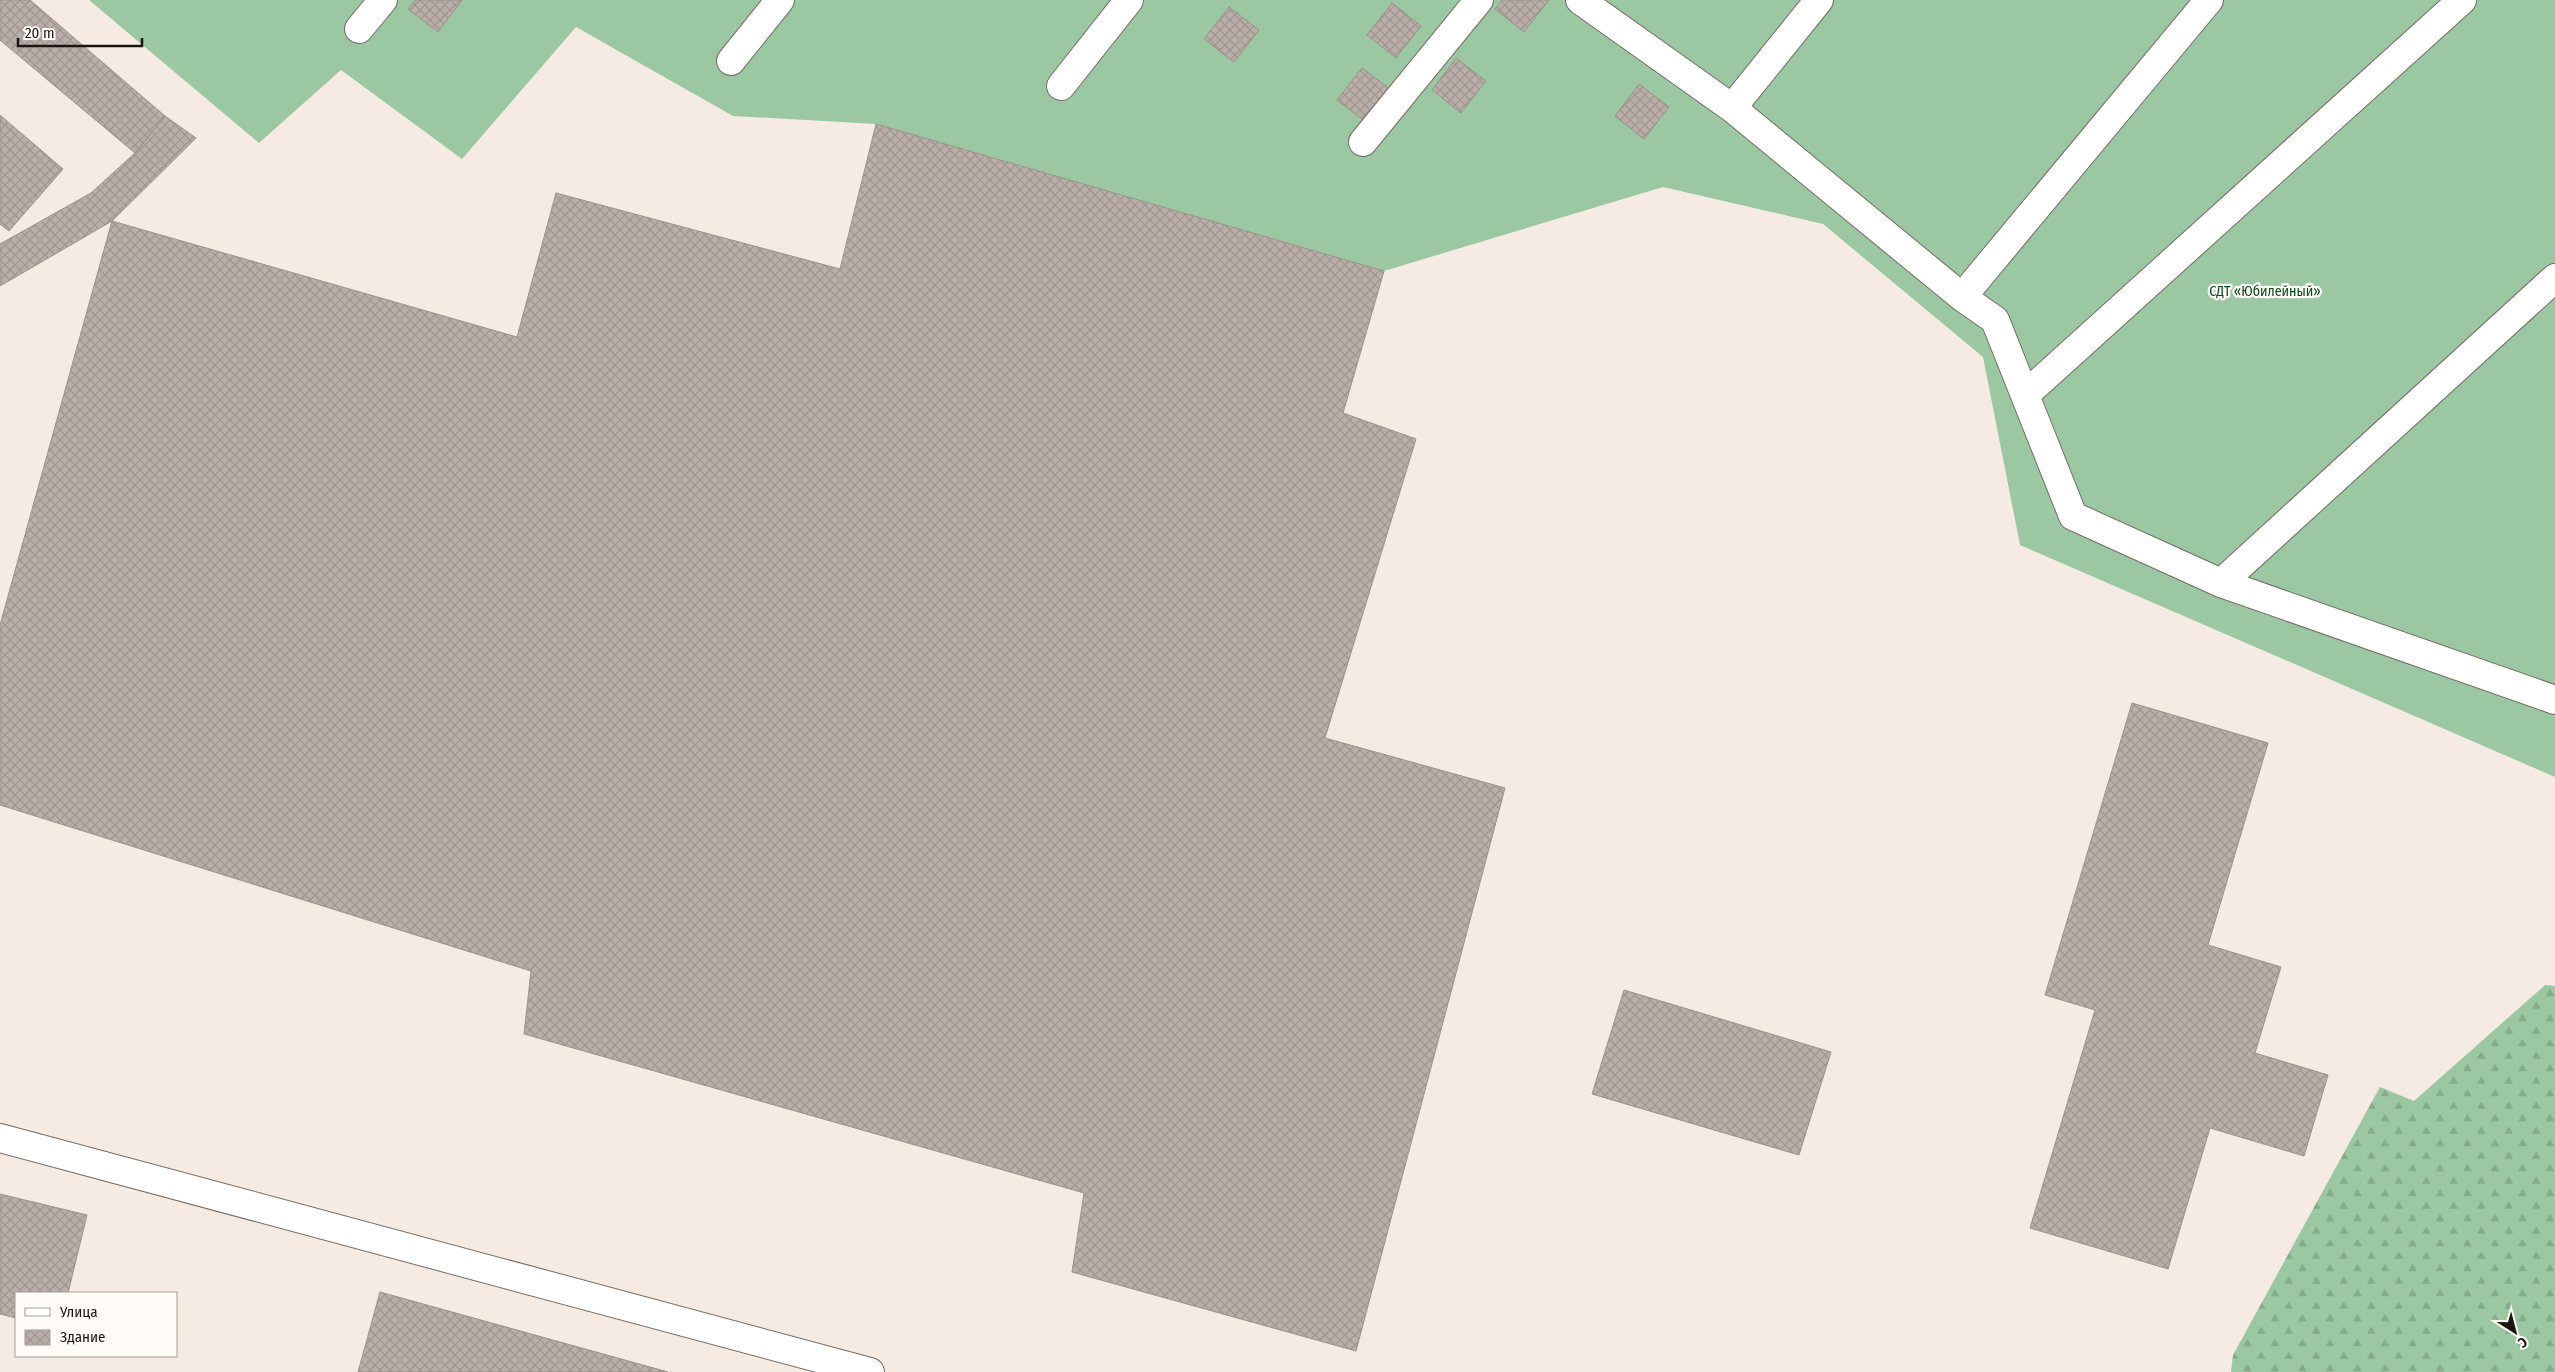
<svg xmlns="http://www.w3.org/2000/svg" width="2555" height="1372" font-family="'Fira Sans Condensed',sans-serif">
	<defs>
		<pattern id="forest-firs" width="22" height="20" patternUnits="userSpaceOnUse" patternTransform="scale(1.25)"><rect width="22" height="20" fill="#9bc8a3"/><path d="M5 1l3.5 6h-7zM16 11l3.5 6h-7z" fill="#85ab8b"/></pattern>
		<pattern id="building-cross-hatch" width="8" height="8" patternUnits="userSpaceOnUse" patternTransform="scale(1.25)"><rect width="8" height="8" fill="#baafa8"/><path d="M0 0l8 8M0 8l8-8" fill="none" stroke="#9f9690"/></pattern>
	</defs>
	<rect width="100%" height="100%" fill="#f6ebe2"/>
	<path fill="url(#forest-firs)" d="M2545 985 2555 986V1372H2231L2233 1355 2380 1087 2414 1101Z"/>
	<path fill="#9bc8a3" d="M89 0H2555V777L2020 545 1983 357 1823 224 1663 187 1384 271 876 124 733 116 576 27 462 159 341 70 259 143Z"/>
	<path fill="url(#building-cross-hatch)" stroke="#9b9189" d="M0 0H30L165 116 135 153 0 40Z
		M416 0H462L438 32 408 9Z
		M1502 0H1549L1524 32 1495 9Z
		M1392 3 1421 26 1396 58 1367 35Z
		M1229 7 1259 30 1234 62 1204 39Z
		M1456 58 1486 81 1461 113 1432 90Z
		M1362 68 1391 90 1366 122 1337 100Z
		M1639 84 1669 107 1644 139 1615 116Z
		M0 115 63 169 9 231 0 224Z
		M165 116 196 138 112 221 0 286V244L91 193 135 153Z
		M876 124 1384 271 1343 413 1416 439 1325 738 1505 788 1356 1351 1072 1272 1084 1193 524 1034 531 971 0 805V625L112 221 517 337 556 193 840 269Z
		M2132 703 2268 743 2208 945 2281 967 2255 1053 2328 1075 2304 1156 2210 1128 2168 1269 2030 1228 2095 1010 2045 995Z
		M1624 990 1831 1052 1799 1155 1592 1094Z
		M0 1194 87 1215 68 1293H16V1318L0 1314Z
		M380 1292 668 1372H358Z"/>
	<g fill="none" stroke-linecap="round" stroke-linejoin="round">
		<g stroke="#756c64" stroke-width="30">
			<path id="minor" d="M1580 0 1732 108 1962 297 1995 320 2073 516 2221 583 2555 700
				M359 29 383 0
				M731 61 780 0
				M1061 86 1129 0
				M1732 108 1819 0
				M1363 142 1479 0
				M1962 297 2209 0
				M2025 395 2462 0
				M2221 583 2555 278
				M0 1138 870 1372"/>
		</g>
		<use href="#minor" stroke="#fff" stroke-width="28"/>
	</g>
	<g text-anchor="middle" stroke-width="4.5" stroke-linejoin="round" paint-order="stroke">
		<g font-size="14" fill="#08491f" stroke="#fefaf6">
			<text x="2265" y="296">СДТ «Юбилейный»</text>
		</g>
	</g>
	<rect x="15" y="1292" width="162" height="65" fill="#fefaf6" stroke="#a29f9b"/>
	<rect x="25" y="1308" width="25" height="8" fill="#ffffff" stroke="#a29f9b"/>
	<text x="60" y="1317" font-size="15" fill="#191612">Улица</text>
	<rect x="25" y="1330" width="25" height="15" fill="url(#building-cross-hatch)" stroke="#a29f9b"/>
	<text x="60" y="1342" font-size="15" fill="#191612">Здание</text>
	<g transform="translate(2515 1332) rotate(144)" stroke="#fefaf6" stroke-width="4" paint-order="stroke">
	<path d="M0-4L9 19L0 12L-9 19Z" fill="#191612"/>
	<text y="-8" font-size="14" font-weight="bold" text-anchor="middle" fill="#191612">С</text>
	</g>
	<path d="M18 38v8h124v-8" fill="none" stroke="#191612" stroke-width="2.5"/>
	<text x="25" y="38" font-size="15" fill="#191612" stroke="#fefaf6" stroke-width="4" paint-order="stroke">20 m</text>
</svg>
